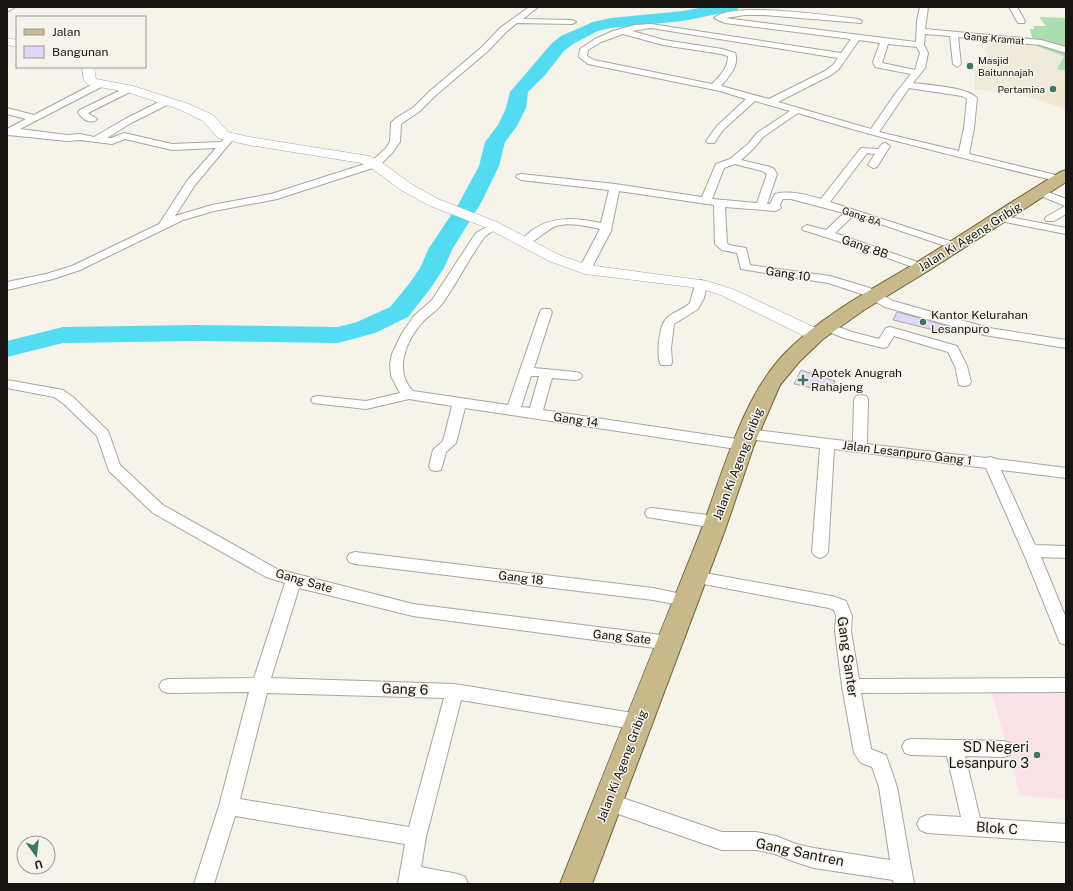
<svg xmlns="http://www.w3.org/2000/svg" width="1073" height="891" font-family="'Public Sans',sans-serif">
	<rect width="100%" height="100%" fill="#f5f3ea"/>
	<path fill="#f1e8d2" d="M1057 80 1066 82V109L1026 96Z"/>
	<path fill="#efebda" d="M987 38 1033 43 1039 47 1064 56 1057 69 1066 71V82L1057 80 1026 96 974 89V70H982L983 63H980L977 56H988L984 47H989Z"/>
	<path fill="#fbe1e8" d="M1066 689V800L1020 795 991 690Z"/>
	<path fill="#addeb1" d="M1039 17 1066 18V49L1033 41 1030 29H1034L1033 26H1046Z
		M1033 43 1066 51V71L1057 69 1064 56 1039 47Z"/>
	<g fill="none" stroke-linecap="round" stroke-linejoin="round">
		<path fill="#53dbf2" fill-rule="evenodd" d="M705 7H739L737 10 683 21 611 28 598 31 573 44 564 51 545 75 528 92 526 108 517 126 505 142 499 166 481 203 453 248 444 268 430 289 408 317 375 333 338 343 195 341 63 343 7 357V341L63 327 195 325 338 327 357 322 390 307 409 284 420 268 429 248 459 203 479 166 485 142 498 125 506 108 510 92 552 43 561 36 593 22 611 18 683 11Z"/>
	</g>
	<path fill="#e0d8fb" stroke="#a9a7af" d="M897 312 948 326 946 333 893 320Z
		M801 370 835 381 831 392 794 384Z"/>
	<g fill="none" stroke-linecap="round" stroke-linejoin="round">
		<g stroke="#a8a69d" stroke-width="2">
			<path id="street" d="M7 7H13L14 8 7 12Z
				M529 7H538L523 19 572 20 576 22 572 24 517 23 506 32 488 51 436 95 420 111 401 124 400 142 392 153 379 166 277 199 214 211 183 220 80 270 53 279 7 290V282L46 274 72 266 159 224 187 181 216 148 172 150 125 139 112 144 80 140 67 141 8 135 7 129 26 119 7 114V108L34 115 97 82H103L104 84 103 86 20 129 67 135 80 134 94 137 125 119 165 99H171L173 101 171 103 131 123 107 138H111L124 133 172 144 221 142 224 139H230L232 141 230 143 195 185 175 216 212 205 271 194 371 162 385 149 390 142 391 123 396 118 414 107 430 91 482 47 500 28Z
				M920 7H928L925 29 1041 40 1066 47V53L1040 45 958 37 961 64 957 67 953 64 950 36 925 34 924 45 928 53 925 68 913 83C928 85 967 87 977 98L974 128 969 154 1064 177 1065 179 1064 181 1060 182C972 160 885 140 798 113L763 137 754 148 741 160 770 167 774 169 777 174 767 204H770L775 194C790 190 807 195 821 199L861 148 878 149 882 144 885 143 890 146 877 167 873 168 868 165 875 154 867 153 830 202 959 244 961 246 955 249 951 248 854 215 835 233 926 265 928 267 926 269H918L866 250 803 230 802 228 807 225 826 230 844 213 791 199H783L780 204 781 208 776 211 725 207 727 243 729 245 746 248 750 265 830 276 870 288 893 301 989 328 1066 340V348L984 335 885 307 862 294 828 283 741 269 737 253 722 250 715 244 714 205 619 191 611 231 591 269 589 271H581L579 269 600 229C586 226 570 222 556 226 545 230 532 247 521 244L519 242C523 238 527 235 531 231 553 215 576 218 601 223L609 190 521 180 516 177 517 175 521 174 615 184 702 197 716 164 730 159 748 144 757 133 790 111 755 101 723 130 714 143H708L706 141 717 126 746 99 720 91 588 64 579 57 580 49 595 39 613 31 635 25 651 24 841 53 851 39 725 23 714 18C732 1 831 16 858 19L862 21 861 23 764 15H745L725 18 916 42 917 21ZM651 28 838 58 833 65 825 71 769 99 721 86C728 78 740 65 735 53L722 49 664 40 632 31ZM623 34 663 45 721 54 728 56C728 68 720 76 712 84L594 60 587 56 588 50 601 42ZM859 40 880 43 873 62 875 67 911 74 895 94 871 129 778 102 831 75 839 69ZM888 44 917 47 920 53 915 70 882 63ZM909 88 962 96 967 99 964 128 959 151 879 132ZM735 164 762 171 767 174 757 203 712 199 724 168Z
				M1009 7H1017L1025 21 1024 23H1018Z
				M129 86 134 89 132 91 88 113 97 119 95 121C88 123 82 119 78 112L80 110Z
				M1040 189 1066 199V214L1054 221H1046L1045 219 1046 217 1065 206 1036 194 1035 192Z
				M999 215 1066 228V234L995 220 994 218Z
				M494 223 498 224 499 226C495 232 487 233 483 239 468 260 457 283 442 304 436 312 426 317 420 325 405 343 394 372 413 391L508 405 540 312 542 309H550L552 312 534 368 575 372 580 373 582 376 580 379 575 380 552 378 543 410 743 440 748 442 750 445 748 448 743 450 465 408 456 443 446 452 441 470 436 471 431 470 429 466 433 450 443 441 452 406 409 399 366 409 313 403 311 400 313 397 318 396 366 401 400 393 391 376 390 364 392 354 402 333 414 316 432 300 476 233ZM531 376H539L530 408 521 407Z
				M701 280 705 282 707 284 704 298 698 309 674 324 671 348 672 362 671 365H661C656 357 659 326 666 319 672 312 683 310 690 303L695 284 697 282Z
				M828 323 852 332 879 339 886 328 890 327 957 346 967 366 971 382 969 385 964 386 959 385 955 366 948 352 894 336 887 347 883 348 844 338 824 330 822 327 824 324Z
				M7 380 63 390 74 398 108 431 120 465 163 505 277 569 413 604 670 636 676 638 678 643 676 648 670 650 413 616 299 588 271 678 455 684 639 714 645 717 648 722 645 727 639 730 461 700 426 837 421 867 458 874 465 877 468 884H398L405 844 235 816 214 884H194L219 806 249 692 168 693 162 691 159 686 162 681 168 679 254 678 285 583 266 577 153 513 109 471 97 436 64 404 54 397 7 388ZM267 693 444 698 409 827 240 799Z
				M861 395 866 396 868 399 867 444 986 458 990 457 996 459 1066 468V478L1001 470 1035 545 1066 546V558L1041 557 1066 618V645L1060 643 1058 638 1026 559 986 468 834 449 828 552 825 556 820 558 815 556 812 552 820 448 748 439 743 437 741 434 743 431 748 429 853 442 854 399 856 396Z
				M652 508 715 516 720 518 723 522 720 526 715 528 647 517 645 513 647 509Z
				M355 552 653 588 691 596 693 600 691 604 685 606 653 600 355 564 349 562 347 558 349 554Z
				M694 571 832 596 846 601 852 616 851 631 859 679 1066 678V692L861 693 871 749 886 755 897 787 914 884H894L893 880 814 868 795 862 775 854 756 850H722L601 808 599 802 601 796 608 793 722 832H756L776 836 796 844 814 848 890 860 879 787 872 767 861 763 854 753 842 686 835 631 836 616 834 610 829 608 688 581 686 577 688 573Z
				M911 739 1004 741 1010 743 1013 749 1010 755 1004 757 965 756 980 818 1066 824V842L927 833 920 830 917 824 920 818 927 815 961 817 947 756 911 755 905 753 902 747 905 741Z"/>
		</g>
		<g stroke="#a8a69d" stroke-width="1">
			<path id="secondary" d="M7 38 17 40V47L7 45Z
				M82 67H94L96 79 133 86 189 104 213 115 228 132 249 137 369 156 380 161 411 184 438 199 497 222 559 255 588 265 707 281 735 290 822 331 824 335 822 339 816 340 810 339 723 296 699 288 585 274 549 261 487 228 428 205 401 190 370 167 361 163 249 145 218 138 203 121 181 110 127 92 88 85 84 80Z"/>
		</g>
		<g stroke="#70622e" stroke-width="2">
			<path id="primary" d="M1066 170V182L928 271 864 310 823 339 799 362 780 385 754 445 725 530 592 884H560C606 768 652 652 699 536 722 477 741 398 786 352 823 315 869 291 914 264 963 234 1011 202 1060 172Z"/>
		</g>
		<use href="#street" fill="#fff" fill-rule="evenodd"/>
		<use href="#secondary" fill="#fff" fill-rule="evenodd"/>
		<use href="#primary" fill="#c7b98b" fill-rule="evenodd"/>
	</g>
	<g fill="#3a7864" stroke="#f5f3ea" stroke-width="1.5">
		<circle cx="970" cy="66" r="4"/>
		<circle cx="1053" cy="89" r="4"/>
		<circle cx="923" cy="322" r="4"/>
		<path d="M801 374h4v4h4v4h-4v4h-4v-4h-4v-4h4z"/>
		<circle cx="1037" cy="755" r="4"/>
	</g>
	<g text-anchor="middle" stroke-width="3" stroke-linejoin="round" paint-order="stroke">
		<g font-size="10" fill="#161512" stroke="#f5f3ea">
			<text transform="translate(994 38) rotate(5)" y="4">Gang Kramat</text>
			<text transform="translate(862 216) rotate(19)" y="4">Gang 8A</text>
		</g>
		<g font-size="10" fill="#161512" stroke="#f5f3ea" text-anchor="start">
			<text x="978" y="64">Masjid<tspan x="978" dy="12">Baitunnajah</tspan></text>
			<text x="1045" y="93" text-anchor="end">Pertamina</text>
		</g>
		<g font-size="12" fill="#161512" stroke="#f5f3ea">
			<text transform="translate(970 237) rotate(-32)" y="4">Jalan Ki Ageng Gribig</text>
			<text transform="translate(865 247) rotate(19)" y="4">Gang 8B</text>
			<text transform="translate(788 274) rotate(8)" y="4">Gang 10</text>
			<text transform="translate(576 420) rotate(8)" y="4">Gang 14</text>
			<text transform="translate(907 453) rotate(7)" y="4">Jalan Lesanpuro Gang 1</text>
			<text transform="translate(738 464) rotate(-69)" y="4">Jalan Ki Ageng Gribig</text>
			<text transform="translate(521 578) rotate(7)" y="4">Gang 18</text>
			<text transform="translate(304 581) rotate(16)" y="4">Gang Sate</text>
			<text transform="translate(622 637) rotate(6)" y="4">Gang Sate</text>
			<text transform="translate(622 766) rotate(-69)" y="4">Jalan Ki Ageng Gribig</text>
		</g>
		<g font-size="12" fill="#161512" stroke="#f5f3ea" text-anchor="start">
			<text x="931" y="319">Kantor Kelurahan<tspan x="931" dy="14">Lesanpuro</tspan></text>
			<text x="811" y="377">Apotek Anugrah<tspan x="811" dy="14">Rahajeng</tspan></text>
		</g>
		<g font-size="14" fill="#161512" stroke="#f5f3ea">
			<text transform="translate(848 657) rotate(82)" y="5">Gang Santer</text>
			<text transform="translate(405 689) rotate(2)" y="5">Gang 6</text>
			<text transform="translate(997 828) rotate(4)" y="5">Blok C</text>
			<text transform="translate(800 852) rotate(12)" y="5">Gang Santren</text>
		</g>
		<g font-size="14" fill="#161512" stroke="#f5f3ea" text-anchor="end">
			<text x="1029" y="752">SD Negeri<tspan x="1029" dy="16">Lesanpuro 3</tspan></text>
		</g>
	</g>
	<rect width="1073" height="891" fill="none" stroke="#161512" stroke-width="16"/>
	<rect x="16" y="16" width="130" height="52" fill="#f5f3ea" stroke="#9c9a94"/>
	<rect x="24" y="29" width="20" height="6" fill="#c7b98b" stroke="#9c9a94"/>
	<text x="52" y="36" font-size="12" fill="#161512">Jalan</text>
	<rect x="24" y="46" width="20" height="12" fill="#e0d8fb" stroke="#9c9a94"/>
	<text x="52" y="56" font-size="12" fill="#161512">Bangunan</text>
	<g transform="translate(36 855) rotate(165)"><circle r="19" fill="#f5f3ea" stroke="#9c9a94"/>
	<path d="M0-3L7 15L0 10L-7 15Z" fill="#3a7864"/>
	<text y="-6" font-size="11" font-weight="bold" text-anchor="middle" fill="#161512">U</text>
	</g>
</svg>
